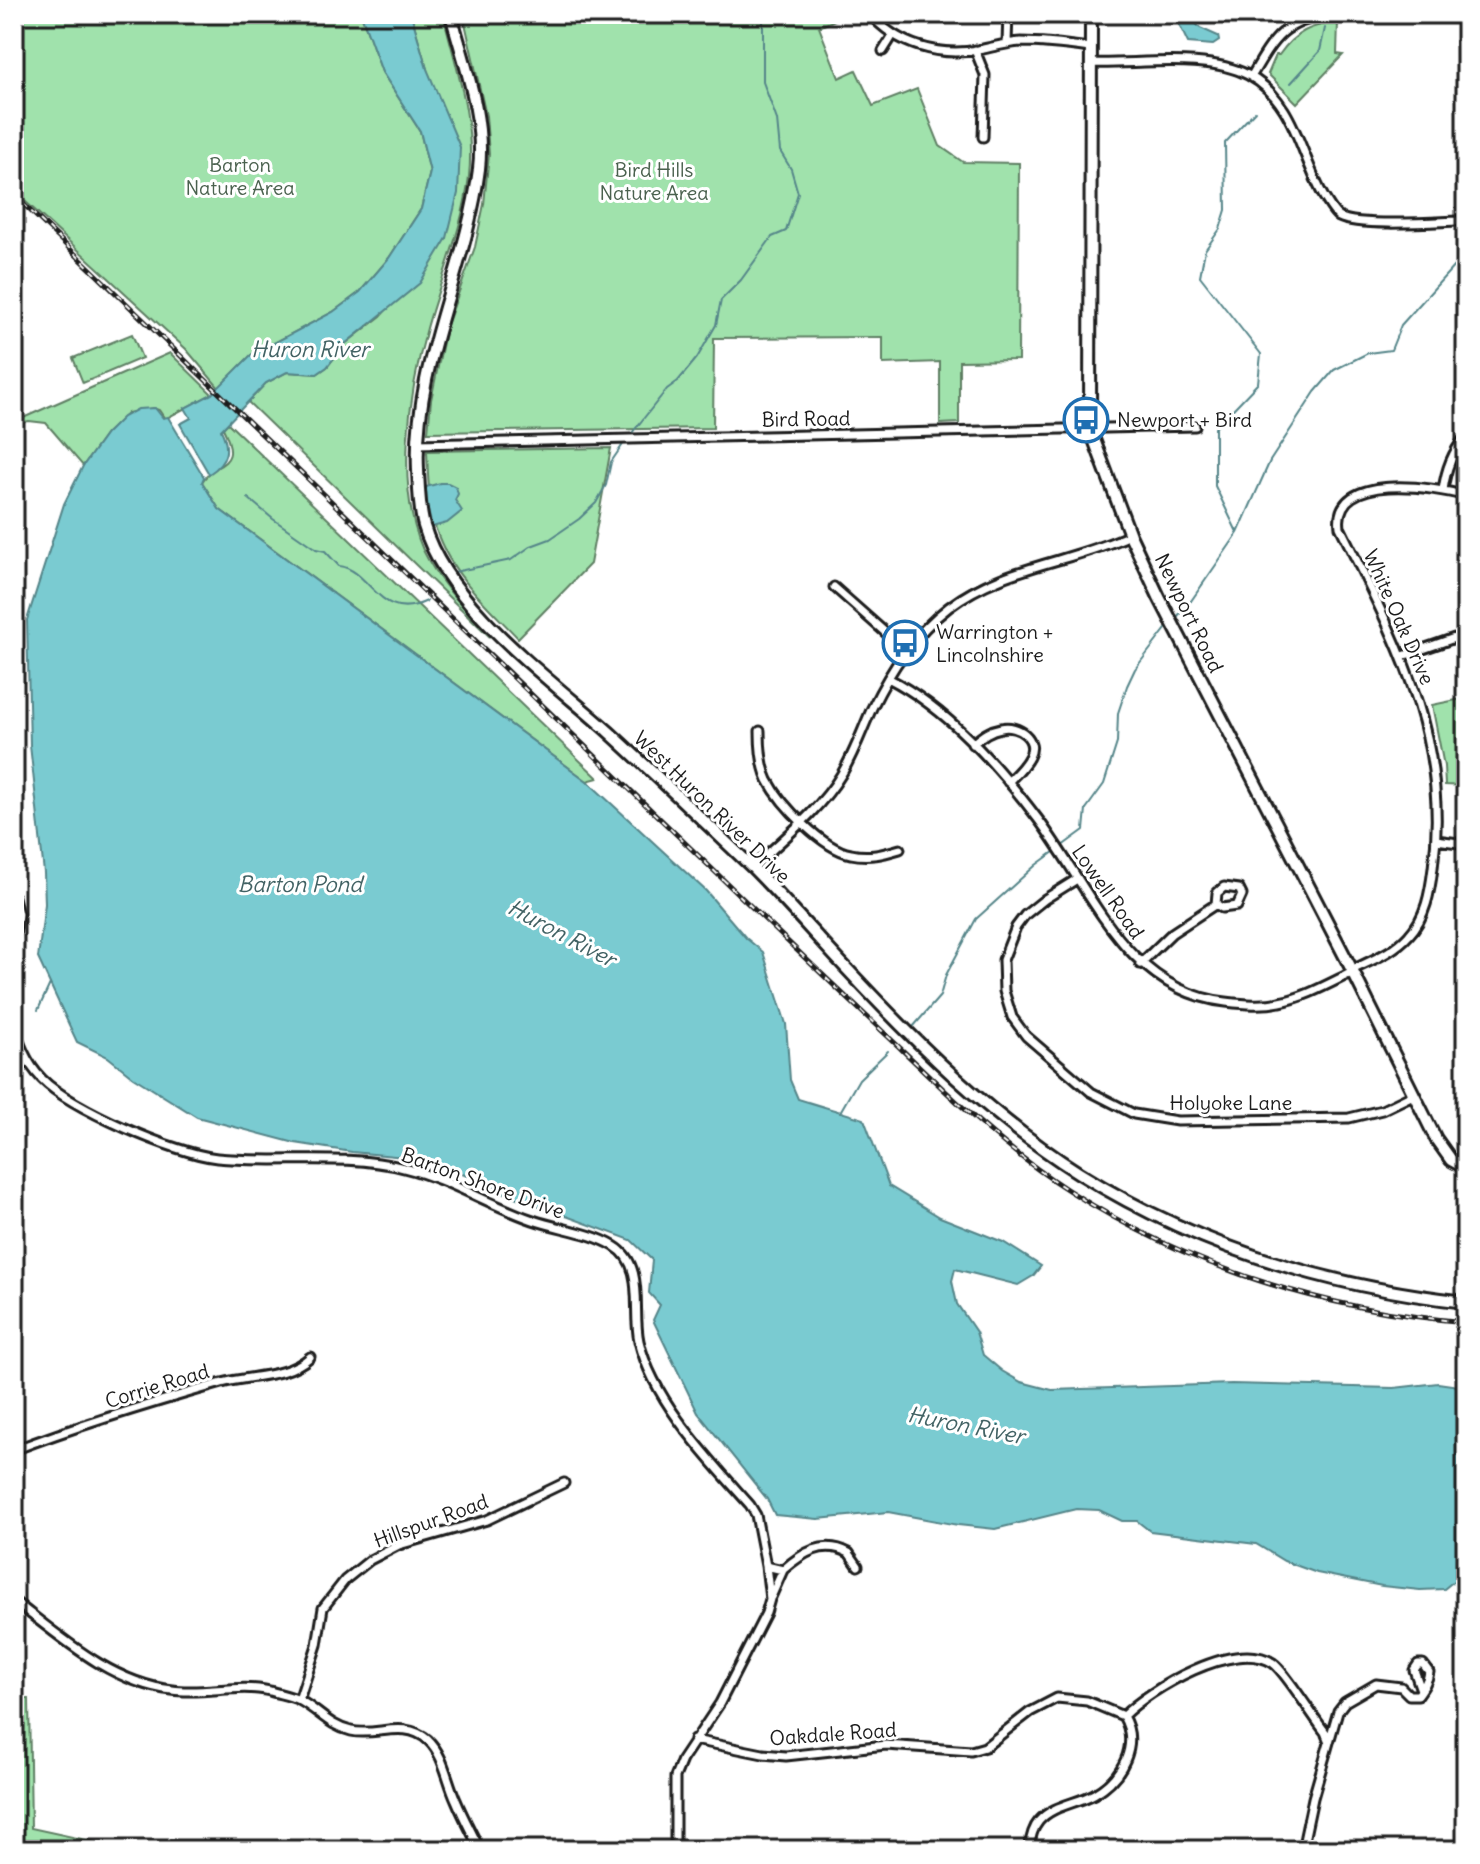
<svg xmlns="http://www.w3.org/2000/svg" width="1480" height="1864" font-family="Delius,sans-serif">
	<rect width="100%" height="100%" fill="#fff"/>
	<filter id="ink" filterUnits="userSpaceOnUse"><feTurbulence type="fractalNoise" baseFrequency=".0125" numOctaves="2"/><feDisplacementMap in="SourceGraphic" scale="16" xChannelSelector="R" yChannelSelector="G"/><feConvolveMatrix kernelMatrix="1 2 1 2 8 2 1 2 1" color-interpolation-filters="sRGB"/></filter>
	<g filter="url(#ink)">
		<path fill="#a0e2ac" stroke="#5e7f64" stroke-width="2" d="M14 14H361L382 72 420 131 430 172 421 209 389 258 360 292 333 312 251 355 219 388 186 349 14 191Z
			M411 14H443C456 67 475 121 469 176 463 229 441 277 427 328 409 392 395 487 423 550 439 583 466 610 490 637L248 402 266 383 287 372 317 374 327 367 345 344 381 316 447 238 427 69Z
			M463 14H848L819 27 839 78 856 70 873 106 917 89 940 146 963 162 1019 163 1018 360 959 361V423L940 424V362L883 364V337L714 338 713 428 428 432 431 400 446 328 475 247 484 204 489 154 486 116Z
			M1338 22 1337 54 1343 55 1297 103 1268 74 1276 55H1279C1295 32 1311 25 1338 22Z
			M132 334 142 358 83 383 73 358Z
			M170 353 212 394 165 419 159 410 153 408 128 413 106 434 83 466 46 423 29 421 14 424V422Z
			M228 423 598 778 587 781 219 509 202 482C216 459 243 469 223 428Z
			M611 448 590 564 518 638C483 601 441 566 432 513 428 493 428 472 427 451Z
			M1466 698V786L1445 785 1444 766 1432 705Z
			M14 1699H29L31 1828 123 1848V1850H14Z"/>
		<path fill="#7acbd1" stroke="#548589" stroke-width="2" d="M361 14H411L427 69 460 147 458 193 447 238 420 283 345 344 327 367 317 374 287 372 266 383 221 430C230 448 228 462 209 474L180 424 191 418 185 408 212 394 251 355 333 312 360 292 389 258 421 209 430 172 420 131 382 72Z
			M1180 14H1187L1200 28 1218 36 1219 41 1213 45 1188 43 1177 20Z
			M155 408 163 418 168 417 204 477 202 482 219 509 587 781 706 891 746 938 763 952 786 1024 790 1080 798 1099 864 1119 889 1186 940 1217 1003 1242 1041 1266 1033 1276 1018 1285 955 1269 952 1281 957 1304 976 1332 983 1355 1002 1371 1021 1382 1052 1390 1232 1384 1394 1388 1438 1383 1466 1387V1578L1455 1580 1444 1589 1420 1590 1382 1586 1317 1573 1284 1561 1256 1544 1150 1531 1137 1521H1122L1099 1510 1076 1509 995 1529 958 1525 888 1512 818 1519 775 1515 767 1499 698 1413 653 1320 660 1305 649 1293 652 1260 631 1240 512 1196 451 1169 405 1157 352 1152 295 1143 197 1117 133 1077 108 1057 77 1042 38 958 45 904 44 873 30 745 27 620 64 504 83 466 106 434 123 417 138 409Z
			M440 483H448L456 487 458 494 455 500 462 511 447 523 432 527 426 502V487Z"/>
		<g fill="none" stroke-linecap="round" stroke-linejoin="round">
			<path stroke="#548589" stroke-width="2" d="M1291 83 1320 51 1325 28
				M628 438 667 389 678 381 697 358 716 325 721 300 741 280 772 237 786 231 798 193 791 169 780 151 777 120 763 82V14
				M248 498 273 519 316 549 325 551 339 566C372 570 378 624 427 601
				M1237 532 1215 486V428L1258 383 1261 354 1200 276 1205 250 1220 229 1226 210 1225 143 1255 111
				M454 572 511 560 531 546 550 539 579 519 596 503 606 485 611 462 624 443
				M1176 618 1191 601 1238 533 1270 461 1315 392 1334 370 1368 353 1391 350 1401 325 1464 255 1466 246
				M38 1010 50 984
				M913 1027 940 996 946 975 976 919 1036 865 1084 830 1086 809 1104 784 1117 743 1118 713 1127 686 1135 669 1169 625
				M840 1112 859 1079 888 1051"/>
			<g stroke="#1c1c1c" stroke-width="13">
				<path id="street" d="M870 14C897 45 938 57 978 50 993 47 1007 43 1021 42 1044 42 1068 45 1090 48
					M1285 14 1291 25
					M1007 43 1008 14
					M975 50 985 75 983 137
					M883 51 893 35
					M1090 63C1137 65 1206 53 1248 75 1295 100 1300 155 1324 197 1328 203 1333 213 1339 217 1358 227 1433 222 1456 221L1466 218
					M1251 77C1275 36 1283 22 1331 14
					M417 444 1195 426
					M1443 490C1446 469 1452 453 1466 436
					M834 587 905 650
					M1403 656 1466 634
					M888 678C948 709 997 765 1038 819 1091 889 1126 991 1226 1002 1244 1004 1262 1006 1280 1002 1306 997 1330 983 1353 972
					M760 731C760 748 761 765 768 780 781 805 823 849 851 854 869 858 883 854 900 849
					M972 744C981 737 989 730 1001 728 1018 724 1039 739 1029 757 1024 767 1015 775 1008 782
					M1436 840 1466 844
					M752 868C782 840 820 810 841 775 854 754 862 730 872 708 891 669 914 634 949 607 1003 566 1070 563 1130 535
					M1077 879 1045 899 1025 915 1016 927 1003 960 1004 991 1012 1017 1026 1036 1091 1092 1134 1114 1177 1121 1349 1118 1382 1110 1413 1095
					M14 897 18 914 14 949
					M1140 964 1172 933 1216 904 1222 908 1237 906 1242 895 1239 889 1224 887 1217 893 1216 904
					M1352 970C1372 960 1394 952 1409 935 1426 917 1430 892 1433 868 1451 738 1395 639 1340 527 1332 471 1435 487 1466 496
					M14 1020C17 1041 27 1064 42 1079 70 1108 176 1154 217 1158 277 1164 345 1153 404 1168 449 1179 489 1205 533 1220 559 1229 590 1232 614 1246 646 1265 632 1310 639 1341 653 1401 710 1460 750 1505L756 1515 766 1566 783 1570C802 1553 824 1539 849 1553L858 1566
					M14 1450C82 1424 152 1403 222 1383 251 1375 287 1378 310 1357
					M771 1597 783 1570
					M14 1601C61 1637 111 1683 172 1690 204 1695 239 1683 270 1691 279 1694 291 1696 299 1700 318 1710 329 1726 351 1731 377 1737 404 1719 428 1740 444 1755 447 1781 456 1800 463 1817 472 1833 480 1850
					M299 1700 317 1645 323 1608 345 1580 370 1560 399 1545 487 1520 564 1483
					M694 1740 763 1754 786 1756 886 1745 971 1751 985 1747 1030 1712 1057 1698 1087 1701 1123 1716C1150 1689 1235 1638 1273 1663 1285 1671 1313 1717 1325 1732L1329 1742
					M675 1850V1777L682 1760 720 1703 766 1613 770 1599 766 1566
					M1029 1850C1030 1840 1032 1829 1039 1821 1053 1805 1076 1804 1094 1794 1122 1778 1140 1745 1123 1716
					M1302 1850 1313 1798 1338 1711 1345 1702 1376 1684 1401 1687 1409 1695H1418C1423 1688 1428 1681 1429 1672L1423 1664H1418L1414 1670 1421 1690"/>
			</g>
			<g stroke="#1c1c1c" stroke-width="16">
				<path id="secondary" d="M451 14C464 64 485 117 479 169 466 272 413 364 418 470 419 489 419 508 424 526 447 605 549 678 609 732 657 776 705 822 752 867 785 900 816 936 848 970 917 1044 993 1119 1079 1173 1196 1246 1329 1287 1466 1302
					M1091 14 1090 429 1130 535 1159 597 1352 970 1436 1139 1451 1160 1466 1168"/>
			</g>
			<use href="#street" stroke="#fff" stroke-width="7"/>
			<use href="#secondary" stroke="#fff" stroke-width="10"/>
			<g stroke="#1c1c1c" stroke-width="5">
				<path id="rail" d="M14 195C245 417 474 641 705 862 768 923 832 984 896 1044 950 1096 1004 1149 1068 1190 1188 1267 1324 1310 1466 1322"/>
			</g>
			<use href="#rail" stroke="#fff" stroke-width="2" stroke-dasharray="6" stroke-linecap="butt"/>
		</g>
	</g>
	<defs>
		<g id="bus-ring" transform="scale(2.3)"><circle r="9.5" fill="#fff" stroke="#1f6fb2" stroke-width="1.5"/><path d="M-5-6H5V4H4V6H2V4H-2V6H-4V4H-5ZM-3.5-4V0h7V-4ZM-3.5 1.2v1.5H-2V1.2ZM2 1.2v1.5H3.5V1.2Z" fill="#1f6fb2"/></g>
	</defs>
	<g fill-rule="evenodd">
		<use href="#bus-ring" x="1086" y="420"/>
		<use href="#bus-ring" x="905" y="643"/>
	</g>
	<g text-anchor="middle" stroke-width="6" stroke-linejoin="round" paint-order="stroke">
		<g font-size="20" fill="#4a614e" stroke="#fff">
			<text x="240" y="172">Barton<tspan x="240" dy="23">Nature Area</tspan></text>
			<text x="654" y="177">Bird Hills<tspan x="654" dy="23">Nature Area</tspan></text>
		</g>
		<g font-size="20" fill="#1c1c1c" stroke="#fff">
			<text transform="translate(806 419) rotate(-1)" y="7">Bird Road</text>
			<text transform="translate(1189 613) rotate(64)" y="7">Newport Road</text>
			<text transform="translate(1399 617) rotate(66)" y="7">White Oak Drive</text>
			<text transform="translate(712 807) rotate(44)" y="7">West Huron River Drive</text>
			<text transform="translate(1108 892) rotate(55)" y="7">Lowell Road</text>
			<text x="1231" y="1110">Holyoke Lane</text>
			<text transform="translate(483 1183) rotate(20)" y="7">Barton Shore Drive</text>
			<text transform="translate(157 1386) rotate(-17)" y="7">Corrie Road</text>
			<text transform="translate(431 1521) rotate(-20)" y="7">Hillspur Road</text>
			<text transform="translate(833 1734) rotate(-4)" y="7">Oakdale Road</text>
		</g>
		<g font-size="20" fill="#1c1c1c" stroke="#fff" text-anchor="start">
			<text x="1117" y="427">Newport + Bird</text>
			<text x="936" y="639">Warrington +<tspan x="936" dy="23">Lincolnshire</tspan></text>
		</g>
		<g font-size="22" font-style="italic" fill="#426264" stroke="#fff">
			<text x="310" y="357">Huron River</text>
			<text x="300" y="892">Barton Pond</text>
			<text transform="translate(562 933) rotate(28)" y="8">Huron River</text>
			<text transform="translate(966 1425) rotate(11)" y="8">Huron River</text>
		</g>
	</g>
	<rect width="1480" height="1864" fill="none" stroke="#fff" stroke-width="48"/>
	<rect x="24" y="24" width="1432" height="1816" fill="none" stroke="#1c1c1c" stroke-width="3" filter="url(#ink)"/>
</svg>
